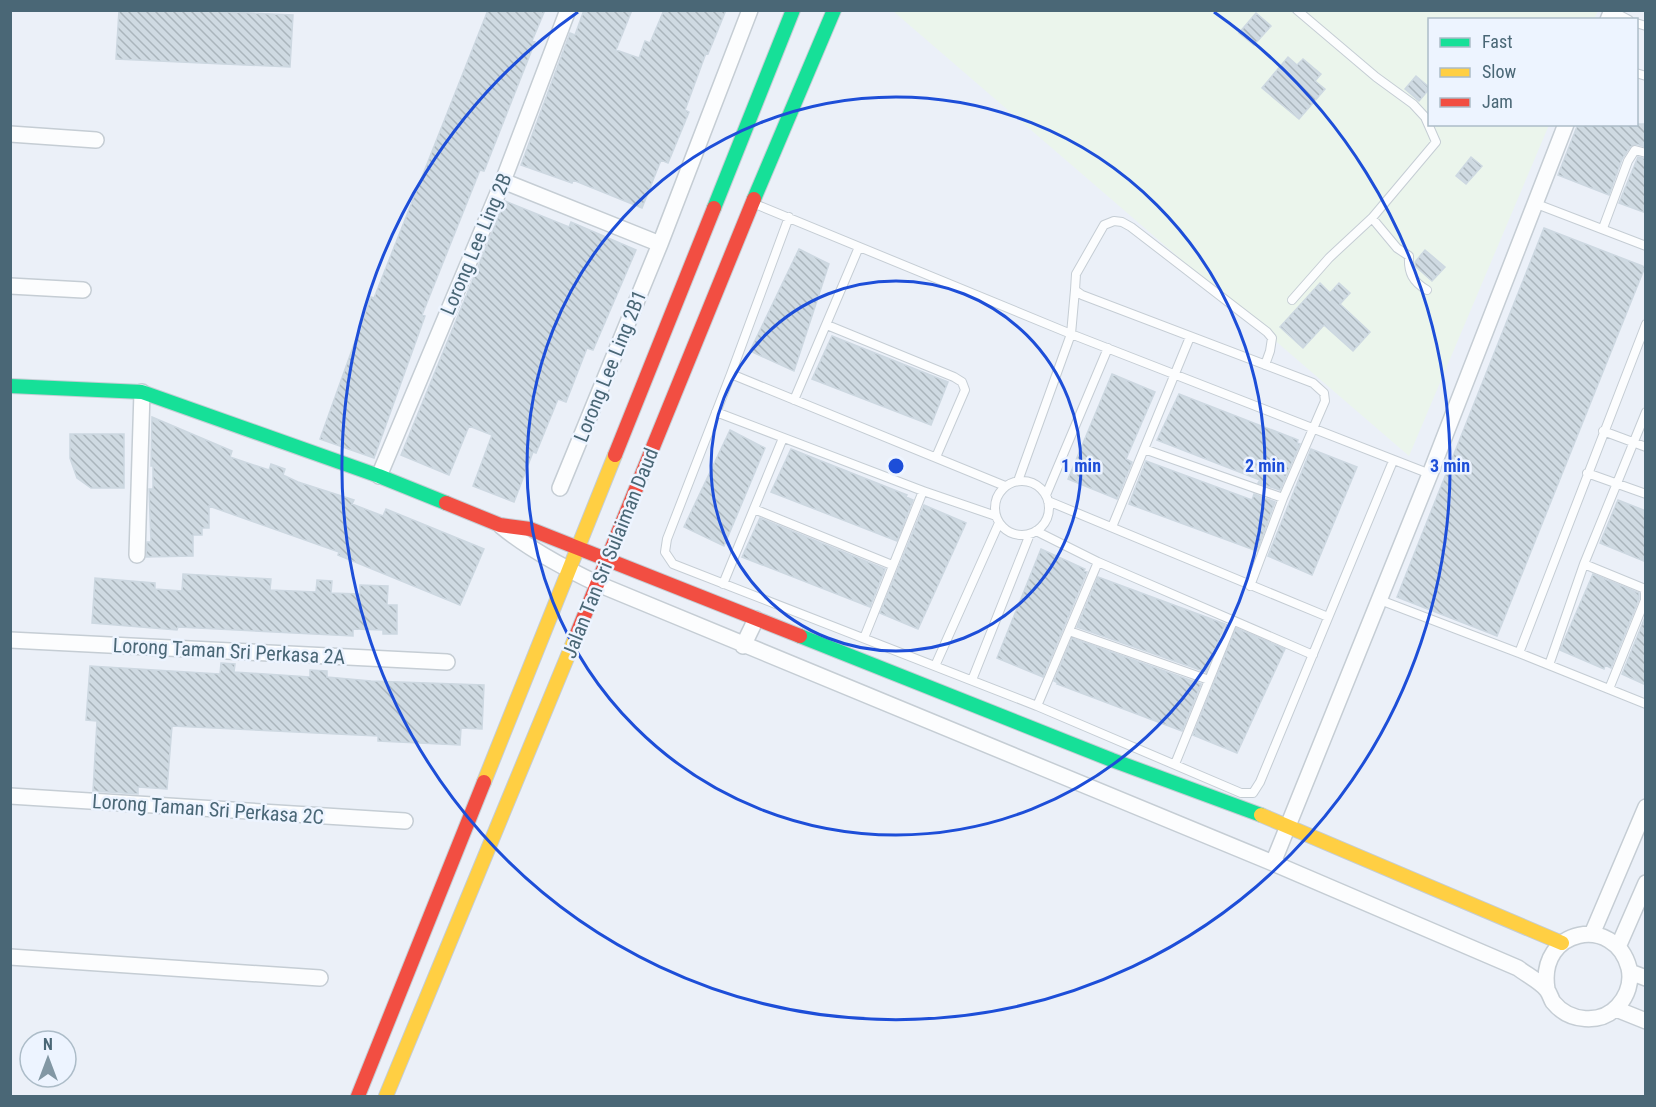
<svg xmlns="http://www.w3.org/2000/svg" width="1656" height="1107" font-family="'Roboto Condensed',sans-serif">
	<defs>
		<pattern id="building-back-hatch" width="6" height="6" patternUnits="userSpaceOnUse" patternTransform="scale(1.5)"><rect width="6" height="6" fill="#cfdae2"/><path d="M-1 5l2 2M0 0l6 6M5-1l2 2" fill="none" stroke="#aab5bc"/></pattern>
	</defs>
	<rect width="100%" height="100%" fill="#ebf0f8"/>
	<path fill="#ebf5ec" d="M893 11H1598L1594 19 1430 20V124L1549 125 1409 456Z"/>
	<path fill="url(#building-back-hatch)" stroke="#cdd8e1" stroke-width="1.5" d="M119 10H188L293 15 290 67 116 59Z
		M488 10H545L532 41 535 42 484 171 480 170 422 315 425 316 374 458 320 439 371 297 374 298Z
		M584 10H632L616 50 639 58 645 41 650 43 664 10H726L708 54 706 53 685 110 689 112 668 163 661 160 642 208 573 180 572 183 521 165 570 33 575 35Z
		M1256 13 1271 26 1254 45 1239 33Z
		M1288 57 1297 65 1303 59 1321 74 1315 81 1325 89 1299 119 1262 88Z
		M1416 76 1430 88 1419 101 1405 89Z
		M1578 124H1646V147L1636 144 1630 147 1622 159 1609 195 1558 175Z
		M1471 157 1482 166 1466 184 1456 176Z
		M1638 157 1646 159V213L1619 203Z
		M505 201 569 227 571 222 636 250 593 350 587 348 566 402 558 399 536 453 533 452 514 502 473 486 492 435 469 426 449 475 401 455Z
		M1544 228 1645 267 1497 636 1397 597Z
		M799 249 829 264 794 371 750 351Z
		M1425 250 1445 267 1432 281 1415 266V262Z
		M1320 283 1330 293 1339 283 1350 293 1340 304 1370 332 1353 351 1324 325 1303 348 1280 327Z
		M832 336 948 382 931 425 812 379Z
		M1112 374 1155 392 1126 459 1132 462 1117 499 1068 479Z
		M1179 394 1298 440 1297 443 1300 444 1280 490 1258 483 1260 480 1157 440Z
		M152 417 232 451 230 457 269 470 271 464 285 469 283 475 298 482 354 500 352 504 383 516 386 509 484 549 460 605 338 555 339 552 209 506V528H202V535H193V556L146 557 147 542H151L149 489H153V466H151Z
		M730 430 765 448 724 546 684 527Z
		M70 434H124V488H91L77 478 70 458Z
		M791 449 907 495 906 497 913 500 897 541 771 492Z
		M1311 449 1357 467 1312 575 1268 556Z
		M1146 461 1252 500 1254 494 1275 502 1257 551 1129 504Z
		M1618 500 1646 511V562L1600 543Z
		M924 505 966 523 918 629 880 613Z
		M760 518 885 569 870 607 742 557Z
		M1041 549 1085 569 1084 571 1087 572 1043 677 997 658Z
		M183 574 271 579 270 590 316 592 317 580 332 581 331 593 360 594V585L388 586 387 605H397V634H383V630L353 629V636L178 627 177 630 92 623 95 578 155 583V589L182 591Z
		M1593 574 1639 593V599L1611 668 1605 665 1604 669 1560 650Z
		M1098 577 1225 624 1206 672 1077 627Z
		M1646 615V685L1622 674Z
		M1236 628 1285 649 1237 753 1193 735Z
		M1072 638 1201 684 1182 731 1057 684 1058 683 1054 681Z
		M221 663 235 664 234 672 310 677V670L327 671V677L371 681 484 685 482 729 461 728 460 745 378 741V736L172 726 167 789 138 787V794L93 791 97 721 86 720 90 666 220 674Z"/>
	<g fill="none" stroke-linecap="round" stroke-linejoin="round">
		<g stroke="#c5cdd4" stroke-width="10">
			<path id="lane" d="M1612 11 1629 20
				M1636 23 1646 26
				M1636 73 1646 76
				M1534 203 1646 246
				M755 204 1071 334 1430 474
				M789 217 731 374 667 539 665 552 673 564 1037 706 1241 793H1253L1260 782 1393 461
				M1372 218 1397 248 1409 256C1408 273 1413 282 1427 290
				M1603 228 1628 161 1635 150 1646 153
				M1292 300 1329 258 1372 218 1436 142 1425 117 1413 104 1376 77 1297 10
				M827 325 954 377 962 382 965 390 936 457
				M731 374 1005 486
				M794 400 859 247
				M716 412 923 491 996 516
				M1603 431 1646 447
				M1144 449 1283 498
				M1587 473 1646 494
				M1018 481 1071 334 1075 290
				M995 508a27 27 0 1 1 54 0a27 27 0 1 1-54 0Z
				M1046 495 1108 348
				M1048 501 1328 617
				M754 509 892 565
				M1112 527 1190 337
				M1036 531 1098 562 1313 655
				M1584 564 1645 589V600L1609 689
				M723 584 783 438
				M1250 586 1283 498 1325 401 1324 393 1313 383 1082 295 1075 290 1076 274 1104 225 1114 221 1122 222 1131 227 1267 332 1272 338 1270 351 1265 365
				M1380 600 1519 653 1646 704
				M1069 631 1209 680
				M864 638 923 491
				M1519 653 1646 324
				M1549 665 1584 564 1646 412
				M935 666 999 523
				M972 680 1030 534
				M1037 706 1098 562
				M1175 764 1233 621"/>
		</g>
		<g stroke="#c5cdd4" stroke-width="18">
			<path id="street" d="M1608 20 1612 10
				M10 134 96 140
				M503 181 660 244
				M10 286 83 290
				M379 476 503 181 568 10
				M560 488 660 244 750 10
				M501 526C530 550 564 568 598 584L1273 863 1518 968C1527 975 1541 982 1547 990 1550 994 1551 999 1553 1002 1569 1022 1601 1025 1618 1006 1627 996 1632 982 1629 968 1615 914 1537 928 1547 989
				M137 555 142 392
				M10 640 447 662
				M743 646 756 619
				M10 796 405 821
				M1273 863 1430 474 1566 124
				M1592 934 1646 807
				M1618 947 1646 883
				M10 957 320 978
				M1630 972 1646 978
				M1616 1009 1646 1021"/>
		</g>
		<g stroke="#c5cdd4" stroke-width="16">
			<path id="fast" d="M754 199 834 10
				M714 208 793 10
				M10 386 142 392 379 476 446 503
				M800 636 1112 760 1261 815"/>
		</g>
		<g stroke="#c5cdd4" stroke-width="16">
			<path id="slow" d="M484 782 615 455
				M1261 815 1562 943
				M386 1096 576 636"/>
		</g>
		<g stroke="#c5cdd4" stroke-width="16">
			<path id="jam" d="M615 455 714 208
				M446 503 500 525 530 529 800 636
				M576 636 754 199
				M358 1096 484 782"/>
		</g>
		<use href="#lane" stroke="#fcfdfe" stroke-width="8"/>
		<use href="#street" stroke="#fcfdfe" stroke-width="15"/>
		<use href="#fast" stroke="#16e098" stroke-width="14"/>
		<use href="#slow" stroke="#ffcf43" stroke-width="14"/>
		<use href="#jam" stroke="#f24e42" stroke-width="14"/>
	</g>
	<g fill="none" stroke="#1d4ed8" stroke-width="3">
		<circle cx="896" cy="466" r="185"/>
		<circle cx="896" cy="466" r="369"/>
		<path d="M1214 12A554 554 0 1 1 578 12"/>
	</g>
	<g text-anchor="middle" stroke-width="5" stroke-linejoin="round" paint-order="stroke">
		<g font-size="20" fill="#4a6776" stroke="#edf4ff">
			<text transform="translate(476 244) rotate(-67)" y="7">Lorong Lee Ling 2B</text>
			<text transform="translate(610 366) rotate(-68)" y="7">Lorong Lee Ling 2B1</text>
			<text transform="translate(610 553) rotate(-68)" y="7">Jalan Tan Sri Sulaiman Daud</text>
			<text transform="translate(229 651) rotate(3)" y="7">Lorong Taman Sri Perkasa 2A</text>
			<text transform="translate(208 809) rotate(4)" y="7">Lorong Taman Sri Perkasa 2C</text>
		</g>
	</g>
	<circle cx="896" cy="466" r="9" fill="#1d4ed8" stroke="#edf4ff" stroke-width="3"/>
	<g font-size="18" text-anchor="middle" font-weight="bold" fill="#1d4ed8" stroke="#edf4ff" stroke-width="5" stroke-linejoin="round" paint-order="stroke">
		<text x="1081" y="472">1 min</text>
		<text x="1265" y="472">2 min</text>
		<text x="1450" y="472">3 min</text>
	</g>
	<rect width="1656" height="1107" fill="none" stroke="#4a6776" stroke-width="24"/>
	<rect x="1428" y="18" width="210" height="108" fill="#edf4ff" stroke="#acbcc8" stroke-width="1.5"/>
	<rect x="1440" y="38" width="30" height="9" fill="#16e098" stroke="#acbcc8" stroke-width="1.5"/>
	<text x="1482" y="48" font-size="18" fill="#4a6776">Fast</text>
	<rect x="1440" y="68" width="30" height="9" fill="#ffcf43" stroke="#acbcc8" stroke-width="1.5"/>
	<text x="1482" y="78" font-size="18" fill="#4a6776">Slow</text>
	<rect x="1440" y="98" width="30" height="9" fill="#f24e42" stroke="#acbcc8" stroke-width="1.5"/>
	<text x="1482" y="108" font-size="18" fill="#4a6776">Jam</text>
	<g transform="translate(48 1059)"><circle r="28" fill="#edf4ff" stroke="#acbcc8" stroke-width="1.5"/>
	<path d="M0-4.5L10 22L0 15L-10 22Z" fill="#8297a4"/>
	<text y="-9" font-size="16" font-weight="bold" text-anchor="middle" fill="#4a6776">N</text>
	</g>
</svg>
